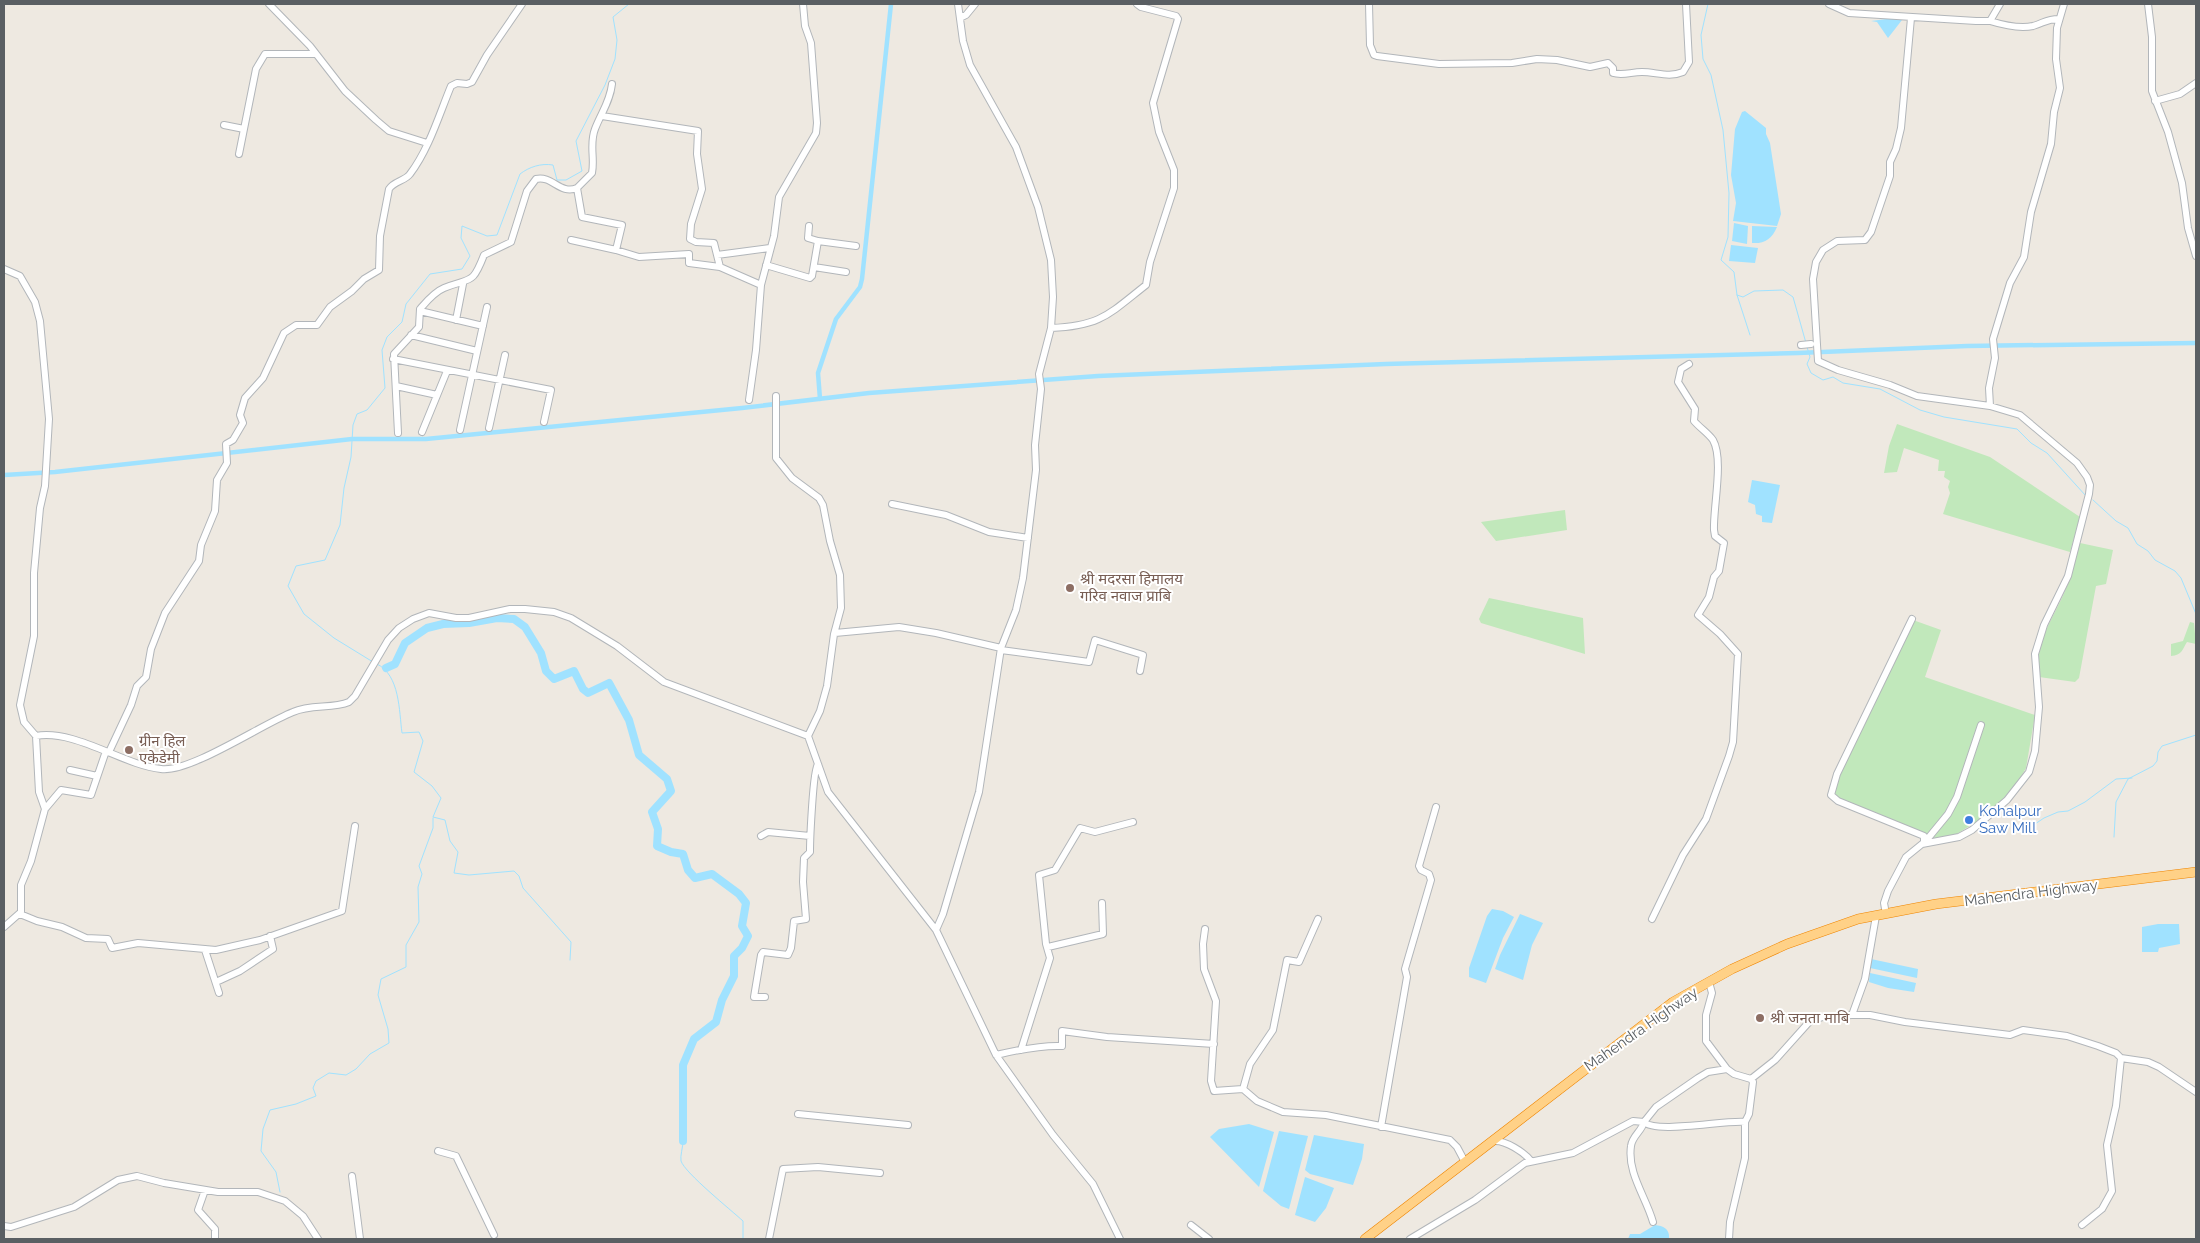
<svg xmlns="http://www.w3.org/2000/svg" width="2200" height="1243" font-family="Raleway,'Noto Sans Devanagari',sans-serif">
	<rect width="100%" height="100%" fill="#eee9e1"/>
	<path fill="#c1e8bb" d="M1897 424 1990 457 2080 517 2070 552 1943 514 1950 493 1948 487 1950 481 1944 477 1945 471H1938L1939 460 1904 448 1897 472 1884 473 1889 446Z
		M1565 510 1567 530 1496 541 1481 522Z
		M2080 543 2113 550 2106 584 2096 586 2079 678 2075 682 2039 677C2034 643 2052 621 2065 591 2072 576 2075 559 2080 543Z
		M1489 598 1583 618 1585 654 1481 623 1479 619Z
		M1913 620 1941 630 1925 677 2035 715 2026 768 2018 782 2001 801 1976 822 1955 835 1933 839 1834 796 1835 784Z
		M2190 622 2194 623 2196 644 2187 642C2182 650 2182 655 2171 656V644L2183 641Z"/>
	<path fill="#a0e2ff" d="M1894 18 1902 20 1888 38 1877 22 1871 21Z
		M1745 111 1766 128V134L1770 143 1781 214 1777 226 1733 221 1736 203 1731 175 1735 129 1742 112Z
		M1734 223 1748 226 1747 244 1732 241Z
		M1752 226 1777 227C1772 239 1764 244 1752 243Z
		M1731 245 1758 248 1755 263 1729 261Z
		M1752 480 1780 485 1772 523 1762 522V516L1756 514 1755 505 1748 502Z
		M1492 909 1503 911 1514 917 1503 938 1486 983 1469 977V968L1487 916Z
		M1520 914 1543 923 1532 945 1523 980 1495 969 1500 955Z
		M2158 924H2179L2180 944 2159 948 2158 952H2142V927Z
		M1871 959 1918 969 1917 978 1870 968Z
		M1870 973 1916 983 1914 992 1888 988 1869 982Z
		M1249 1124 1274 1132 1259 1187 1210 1137 1219 1129Z
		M1279 1131 1308 1136 1289 1209 1281 1206 1263 1191Z
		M1314 1135 1364 1144 1362 1159 1353 1185 1310 1174 1305 1170Z
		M1305 1177 1334 1188 1326 1208 1315 1222 1295 1215Z
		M1655 1225C1664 1226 1670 1229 1669 1239H1628L1630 1234H1640Z"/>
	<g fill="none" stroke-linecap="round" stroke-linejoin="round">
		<path stroke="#a0e2ff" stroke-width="1" d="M1708 4 1701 35 1703 59 1711 75 1723 130 1729 193 1728 237 1721 260 1734 272 1737 295 1750 335
			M1737 295 1743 297 1754 291 1783 290 1793 297 1806 343
			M1807 347 1810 357 1807 364 1811 373 1823 380 1833 377 1843 383 1880 389 1920 410 1944 417 2017 429 2031 443 2047 453 2086 496
			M2093 500 2116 521 2128 528 2137 544 2148 551 2155 560 2175 571 2181 578 2196 614
			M373 662 334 638 304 614 288 586 296 566 325 560 340 525 344 488 351 457 353 425 357 414 367 410 385 388 382 350 387 337 402 322 406 304 430 274 462 269 470 256 461 238 462 226 487 236 497 235 520 174C529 167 541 163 553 165L557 180H566L582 171 576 141 605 85 615 59 617 40 613 17 629 4
			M377 664C400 675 399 711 402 733L419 732 423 741 414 772 432 786 441 798 433 817 445 820 450 841 458 852 454 873 469 875 514 871 519 876 523 888 571 942 570 960
			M2027 832 2035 824 2044 818 2058 812 2068 811 2085 802 2116 779 2132 778
			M2114 837 2116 802 2128 779 2153 766 2157 761 2158 752 2162 746 2196 735
			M683 1141C683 1147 680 1156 681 1161 685 1173 731 1210 743 1221V1239
			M280 1192 276 1172 261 1151 263 1129 270 1110 296 1104 316 1096 313 1088 316 1081 329 1073 346 1075 356 1069 370 1054 389 1043 388 1029 378 995 381 979 406 967V945L419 922 418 887 422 874 419 866 433 828V818"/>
		<path stroke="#a0e2ff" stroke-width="4.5" d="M820 399 818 373 836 319 860 287 862 279 891 4
			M4 475 55 472 352 439H426L742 408 869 393 1098 376 1386 364 1798 353 1967 346 2196 343"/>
		<path stroke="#a0e2ff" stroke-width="8" d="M386 668 395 664 405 643 427 628 443 624 469 623 497 618 514 619 525 627 541 653 546 671 554 679 574 671 583 689 588 693 609 683 629 720 639 755 667 779 671 791 652 812 658 829 657 846 671 852 683 854 688 870 695 878 712 874 739 894 746 903 742 926 748 936 742 948 734 956V976L722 1000 716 1022 694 1039 683 1065V1141"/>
		<g stroke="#b2b6ba" stroke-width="8">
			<path id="minor" d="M269 4 310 46 345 91 376 120 389 131 427 143
				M958 4 963 41 970 65 1016 147 1038 207 1051 260 1053 297 1051 328 1039 374 1041 389 1035 445 1036 470 1023 578 1016 610 1001 648 979 792 943 914 936 930 996 1055 1053 1135 1093 1184 1120 1239
				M1369 4 1370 45 1374 55 1377 56 1439 64 1512 63 1537 59 1557 60 1590 67 1608 63 1613 68V73C1623 76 1631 72 1642 72 1656 72 1669 78 1683 72L1689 62 1686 4
				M1829 4 1849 13 1976 21H1990L2000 4
				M2148 4 2152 37V91L2168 132 2182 183 2188 228 2196 256
				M960 18 966 15 975 4
				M1990 21C2003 25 2019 29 2033 26 2044 23 2046 19 2059 19
				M612 84C610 102 601 113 595 129 589 144 595 158 592 173L577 188 582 217 622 225 616 250 639 257 689 254V263L720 267
				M2155 101 2180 94 2196 83
				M602 116 698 131 697 154 702 189 691 224 690 239 696 242 714 243 720 267 761 285
				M224 125 244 129
				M239 154 256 69 265 54H316
				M809 226 808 238 818 241
				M571 240 616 250
				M717 255 770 248
				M766 265 810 278 812 276 818 241 856 246
				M814 267 846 272
				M4 269 20 276 35 302 40 321 49 419 45 486 40 508 34 573V636L20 705 24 722 36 736 39 792 45 809 31 861 21 885V912L4 927
				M420 311 483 326
				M456 320 463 284
				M1051 328C1101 326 1109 314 1146 285L1150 262 1174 188V170L1159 132 1153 103 1178 19 1176 16 1141 7 1137 4
				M411 335 477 351
				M1801 345 1811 344
				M393 359 551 390 544 422
				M396 386 437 395
				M776 396V458L792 478 819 498 823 505 830 541 840 575 841 608 834 634 827 686 820 711 808 736
				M749 400 756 350 761 285 774 236 779 197 816 133 817 123 811 43 805 26 803 4
				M1990 406 1989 388 1995 358 1993 339 2010 283 2024 257 2031 212 2051 144 2054 112 2060 88 2056 59 2057 28 2064 4
				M489 428 505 355
				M460 430 487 307
				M422 432 447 371
				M398 433 394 354 419 327 420 309C426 302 434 292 444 288 471 277 472 286 484 255L511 242 527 191 536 179C552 175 560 195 577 188
				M892 504 946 515 989 532 1028 538
				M1912 619 1837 774 1831 795 1838 801 1924 836V843
				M835 633 899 627 936 633 1001 648
				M1001 650 1089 662 1095 640 1143 655 1140 671
				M36 736C75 729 123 765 161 769 190 773 262 724 293 712 311 704 332 709 349 702L355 696 388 640 399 628 413 619 429 613 456 618H469L510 609H525L554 612 571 618 617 646 664 682 808 736 828 792 936 930
				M109 752 131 705 137 686 146 677 151 649 165 613 199 561 201 545 215 511 217 480 227 463 226 444 233 440 243 423 240 415 245 398 263 378 284 333 296 325H317L330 307 352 291 364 279 379 270 380 236 389 189C394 181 405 181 410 174 429 149 439 115 451 86L457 83 467 84 472 82 487 55 522 4
				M70 770 97 776
				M45 809 61 790 91 795 106 751
				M761 836 768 832 810 836
				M1925 842 1948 814 1957 797 1981 725
				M20 914 37 921 62 927 86 938 108 939 112 948 138 943 216 950 260 940 342 911 355 826
				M1886 914 1884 903 1888 891 1906 857 1922 844 1959 837 1972 830 2007 800 2029 772 2035 751 2039 707 2035 654 2044 625 2068 576 2089 494 2090 485 2087 477 2077 463 2020 415 1990 406 1917 396 1890 385 1838 370 1818 361 1813 279 1816 262 1823 250 1837 241 1865 240 1871 232 1890 176V162L1896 149 1901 128 1911 18
				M1652 919 1683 855 1706 819 1729 756 1733 742 1738 654 1720 634 1698 615 1709 597 1714 577 1719 571 1724 543 1715 536 1714 530C1713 508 1724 459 1713 440 1708 433 1700 428 1694 421L1695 409 1678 382 1681 369 1689 364
				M1205 929 1203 944 1204 969 1216 1001 1211 1081 1214 1091 1243 1089 1257 1101 1283 1112 1326 1115 1450 1140 1457 1147 1465 1162
				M1048 947 1103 934 1102 903
				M205 950 219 993
				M216 982 240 971 273 949 270 936
				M1709 982 1712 993 1706 1015V1041L1727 1069
				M765 997H754L761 955 763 952 788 955 791 948 794 921 806 919 803 882 804 858 810 852C810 840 813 769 818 764
				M1852 1015H1870L1905 1022 2010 1035 2023 1030 2067 1036 2098 1046 2116 1053 2121 1058 2148 1062 2159 1067 2196 1092
				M1021 1050 1050 958 1046 944 1039 875 1055 870 1080 828 1095 832 1133 822
				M996 1055C1017 1050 1041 1045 1062 1046V1031L1107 1037 1214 1044
				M1751 1079 1775 1060 1810 1021 1823 1017 1852 1015 1865 979 1876 916
				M1243 1089 1250 1064 1273 1030 1287 960 1299 962 1318 919
				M798 1114 908 1125
				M1381 1127 1407 977 1405 969 1431 880 1429 874 1421 870 1419 866 1436 807
				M1494 1141C1505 1140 1524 1152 1531 1161
				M438 1151 456 1156 494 1235
				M352 1176 360 1239
				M205 1190 198 1210 215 1229V1239
				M1191 1225 1209 1239
				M2082 1225 2102 1209 2112 1191 2107 1145 2116 1106 2121 1058
				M4 1226 11 1227 74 1207 118 1180 137 1176 164 1183 218 1192H258L285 1201 303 1216 318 1239
				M769 1239 783 1169 818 1167 880 1173
				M1410 1239 1475 1200 1525 1163 1573 1153 1633 1121 1644 1122C1642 1131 1632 1136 1631 1146 1627 1173 1646 1197 1653 1222
				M1729 1239 1730 1222 1745 1158V1122L1749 1114 1753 1082 1751 1079 1734 1074 1727 1069 1708 1072 1698 1078 1656 1107 1644 1122C1656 1134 1724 1120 1745 1122"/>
		</g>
		<g stroke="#ef8500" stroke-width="10">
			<path id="highway" d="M1365 1239 1673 1002 1732 969 1787 944 1858 919 1936 904 2196 872"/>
		</g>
		<use href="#minor" stroke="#fff" stroke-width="6"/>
		<use href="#highway" stroke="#ffd187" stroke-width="9"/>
	</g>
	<g fill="#8d6e63" stroke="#fff" stroke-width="2">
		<circle cx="1070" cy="588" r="5"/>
		<circle cx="129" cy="750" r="5"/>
		<circle cx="1760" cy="1018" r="5"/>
	</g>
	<circle fill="#3f7fe0" stroke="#fff" stroke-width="2" cx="1969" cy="820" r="5"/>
	<g text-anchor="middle" stroke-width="4" stroke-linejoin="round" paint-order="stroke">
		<g font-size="15" fill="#785e54" stroke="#fff" text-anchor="start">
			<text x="1080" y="584">श्री मदरसा हिमालय<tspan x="1080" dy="17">गरिव नवाज प्राबि</tspan></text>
			<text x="139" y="746">ग्रीन हिल<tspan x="139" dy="17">एकेडेमी</tspan></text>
			<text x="1770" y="1023">श्री जनता माबि</text>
		</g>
		<g font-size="15" fill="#366cbe" stroke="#fff" text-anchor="start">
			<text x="1979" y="816">Kohalpur<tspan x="1979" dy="17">Saw Mill</tspan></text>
		</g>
		<g font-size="15" fill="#5a5f63" stroke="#fff">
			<text transform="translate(2031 893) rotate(-7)" y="5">Mahendra Highway</text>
			<text transform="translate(1641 1029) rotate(-35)" y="5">Mahendra Highway</text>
		</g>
	</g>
	<rect width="2200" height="1243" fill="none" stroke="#5a5f63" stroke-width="10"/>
</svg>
